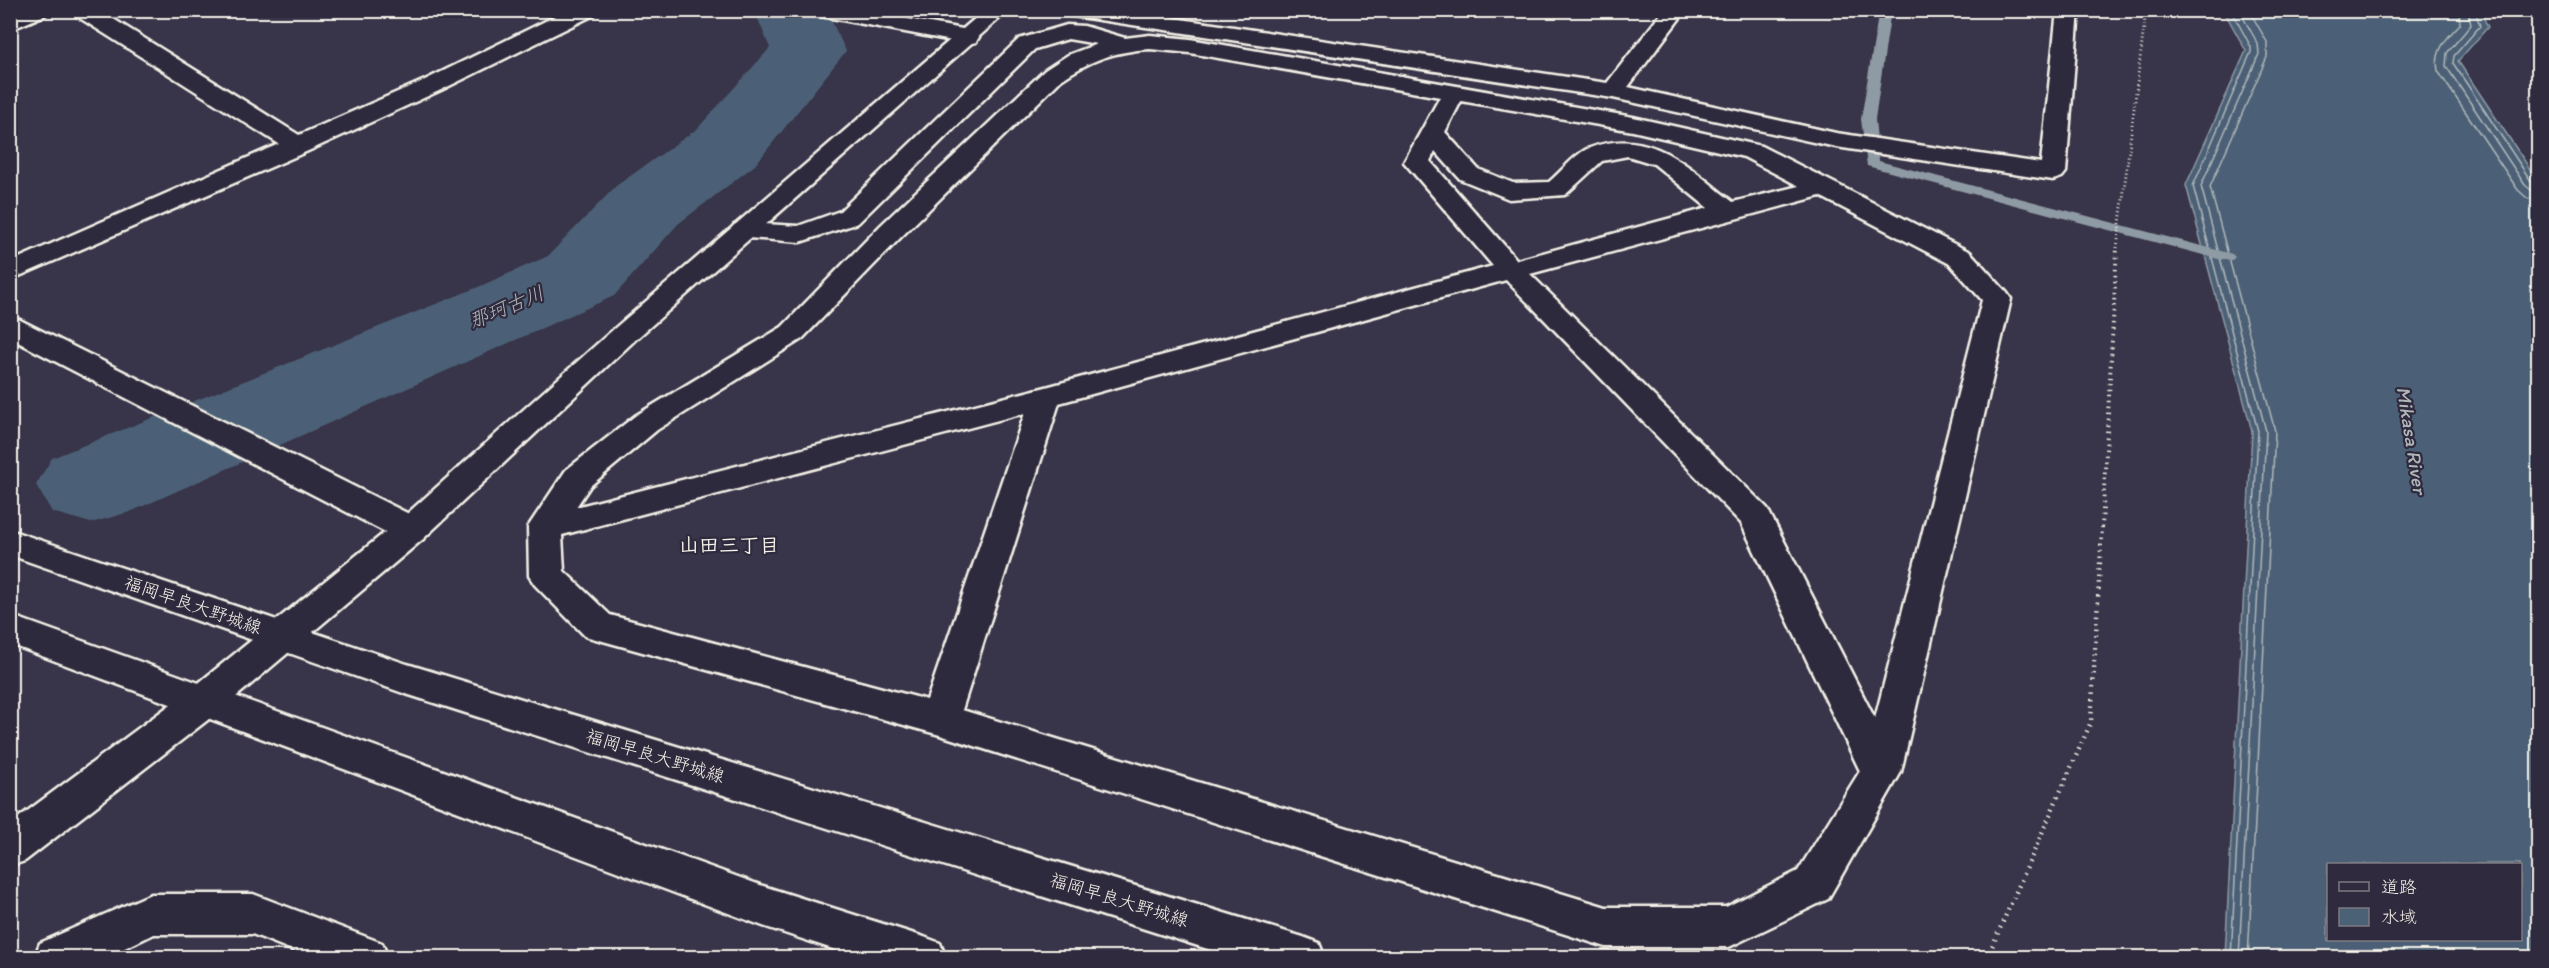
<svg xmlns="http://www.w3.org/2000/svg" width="2549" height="968" font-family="Itim,'Klee One',sans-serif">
	<rect width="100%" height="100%" fill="#383449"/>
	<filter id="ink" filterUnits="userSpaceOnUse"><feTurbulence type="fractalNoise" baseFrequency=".0167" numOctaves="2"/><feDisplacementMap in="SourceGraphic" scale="12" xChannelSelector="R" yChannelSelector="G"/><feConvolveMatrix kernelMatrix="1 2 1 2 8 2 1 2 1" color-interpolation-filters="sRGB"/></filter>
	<g filter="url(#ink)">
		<path fill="#4b6176" stroke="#8f9ba4" stroke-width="1.5" fill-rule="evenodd" d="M2224 11H2480L2488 27 2458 61 2538 181V957H2225L2252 431 2186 185 2246 51ZM2328 864H2520V940H2328Z"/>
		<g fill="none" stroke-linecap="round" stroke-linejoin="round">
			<path stroke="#b0b7ba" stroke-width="1.5" d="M2231 10 2251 47V52L2193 186 2258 431 2231 958
				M2239 10 2258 44 2259 54 2201 186 2266 431 2239 958
				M2459 10 2460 24C2447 38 2434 50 2438 71L2518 190 2527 198 2538 200
				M2468 10 2471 25 2447 53 2446 66 2525 185 2531 190 2538 191
				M2475 10 2480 26 2454 56 2453 63 2531 181 2538 183
				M2248 958 2275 431 2210 187 2267 57V42L2249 10"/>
			<path fill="#8f9ba4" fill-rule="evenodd" d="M1879 10H1891L1875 119 1879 161 2232 254 2235 257 2232 260H2222L1867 166 1861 119Z"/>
			<path fill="#4b6176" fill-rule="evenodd" d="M764 10H839L832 22 846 51 755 165 678 224 614 296 130 512 91 523 52 512 36 485 52 458 476 288 548 256 616 186 697 129 770 48 758 19Z"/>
			<g stroke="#f4f1e8" stroke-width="5">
				<path id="service" d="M1067 25 1084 26 1125 38 1150 35 1190 39 1633 117 1761 146 1970 252 2007 293 2011 299 1901 772 1828 899 1729 947H1606L940 735 585 636 535 585 529 576 528 527 566 470 635 416 782 327 881 225 1045 70 1068 55 1097 44 1068 39 1035 49 858 223 800 242 734 237 731 231 734 225 744 223 798 226 840 211 1019 39ZM1150 49 1190 53 1440 97 1404 162 1493 266 1046 387 576 507 590 486 657 430 802 339 901 237 1061 80C1090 60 1115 51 1150 49ZM1461 101 1633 131 1744 157 1799 186 1733 202C1688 167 1649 124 1587 149 1574 155 1560 173 1549 182L1513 183 1478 169 1445 132ZM1435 151 1460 179 1509 199 1565 195 1602 161 1628 156 1654 164 1708 208 1517 260 1430 161ZM1820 196 1950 264 1982 300 1875 719 1767 508 1530 274ZM1506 280 1741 523 1860 771 1798 871 1726 907H1606L962 710 1059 403ZM1025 413 927 700 610 615 564 571 562 535Z
					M151 894H253L382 943 388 958H312L252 934H154L104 958H34L40 943Z"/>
			</g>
			<g stroke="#f4f1e8" stroke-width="5">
				<path id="minor" d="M19 10H47L45 15 10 30V15Z
					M73 10H99L299 135 425 80 568 10H596L594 15 441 90 308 151 10 280V262L279 144 75 15Z
					M811 10H859L968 30 976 32 979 37 976 42 968 44 821 16 813 15Z
					M1063 10H1120L1607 83 1664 10H1686L1628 87 1836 133 2041 163 2057 10H2079L2066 172 2062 177 2053 180 1836 147 1613 98 1073 16 1065 15Z
					M10 317 20 320 423 521 428 530 423 539 411 542 399 539 10 338Z"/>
			</g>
			<g stroke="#f4f1e8" stroke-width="5">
				<path id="tertiary" d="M985 10H1009L635 340 423 539 218 712 25 861 10 866V824L190 690 399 521 615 328Z"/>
			</g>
			<g stroke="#f4f1e8" stroke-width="5">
				<path id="primary" d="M10 530 407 664 1303 937 1319 943 1325 958H1236L403 693 10 555Z
					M10 615 763 886 924 937 940 943 946 958H860L763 926 10 644Z"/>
			</g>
			<path stroke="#f4f1e8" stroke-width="3" stroke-dasharray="1 3" stroke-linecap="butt" d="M2117 248 2146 10"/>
			<path stroke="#f4f1e8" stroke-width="4" stroke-dasharray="1.5 4.5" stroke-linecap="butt" d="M2100 564 2117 247"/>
			<path stroke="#f4f1e8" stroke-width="4.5" stroke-dasharray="1.5 5" stroke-linecap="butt" d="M1987 958 2091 722 2100 563"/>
			<use href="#service" fill="#2f2a3d" fill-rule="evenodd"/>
			<use href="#minor" fill="#2f2a3d" fill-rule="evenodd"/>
			<use href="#tertiary" fill="#2f2a3d" fill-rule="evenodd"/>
			<use href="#primary" fill="#2f2a3d" fill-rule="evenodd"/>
		</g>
	</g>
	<g text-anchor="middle" stroke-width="4.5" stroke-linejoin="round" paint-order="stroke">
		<g font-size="18" fill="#f4f1e8" stroke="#2f2a3d">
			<text transform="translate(193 605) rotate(19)" y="6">福岡早良大野城線</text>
			<text transform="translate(655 756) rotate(17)" y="6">福岡早良大野城線</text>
			<text transform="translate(1119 900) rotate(17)" y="6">福岡早良大野城線</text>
		</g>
		<g font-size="20" font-style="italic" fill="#b0b7ba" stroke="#2f2a3d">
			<text transform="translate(506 307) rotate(-23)" y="7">那珂古川</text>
			<text transform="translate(2412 440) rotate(81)" y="7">Mikasa River</text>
		</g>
		<g font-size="20" font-weight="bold" fill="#f4f1e8" stroke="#2f2a3d">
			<text x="729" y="552">山田三丁目</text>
		</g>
	</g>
	<rect width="2549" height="968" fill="none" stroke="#2f2a3d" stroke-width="36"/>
	<rect x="18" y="18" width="2513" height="932" fill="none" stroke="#f4f1e8" stroke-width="2" filter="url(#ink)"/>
	<rect x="2327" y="863" width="195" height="78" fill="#2f2a3d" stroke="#7e7a81" stroke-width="1.5"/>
	<rect x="2339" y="882" width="30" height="9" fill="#2f2a3d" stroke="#7e7a81" stroke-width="1.5"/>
	<text x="2381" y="893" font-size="18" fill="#f4f1e8">道路</text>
	<rect x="2339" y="908" width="30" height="18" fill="#4b6176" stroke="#7e7a81" stroke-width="1.5"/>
	<text x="2381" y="923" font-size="18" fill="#f4f1e8">水域</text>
</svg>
